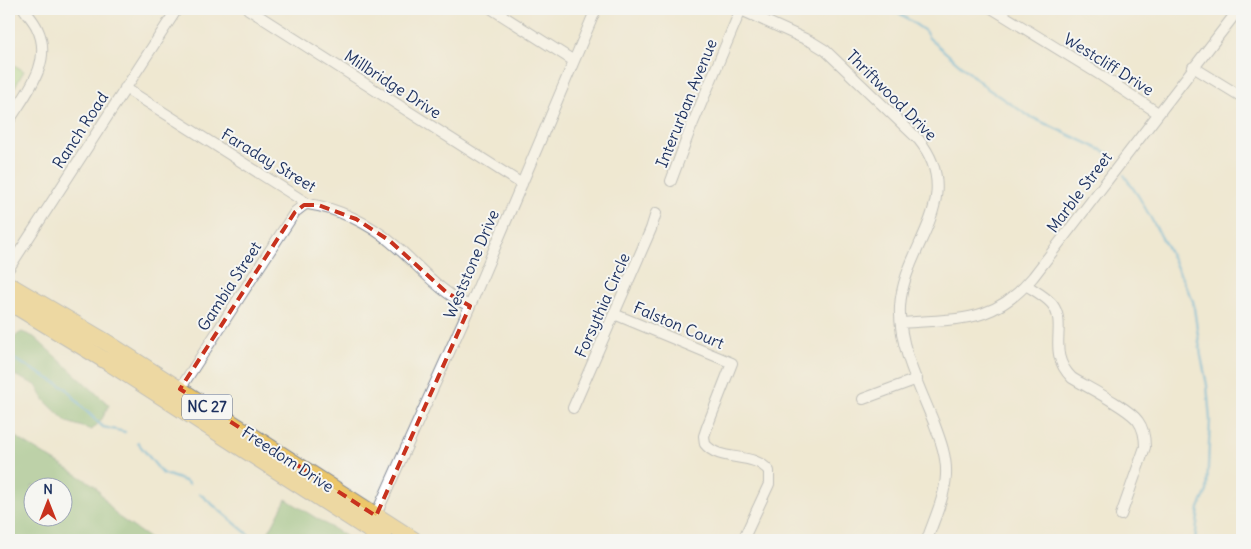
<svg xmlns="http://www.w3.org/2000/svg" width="1251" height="549" font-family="Delius,sans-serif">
	<rect width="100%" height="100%" fill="#f6f6f2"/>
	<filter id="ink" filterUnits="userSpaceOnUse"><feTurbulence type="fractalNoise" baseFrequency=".02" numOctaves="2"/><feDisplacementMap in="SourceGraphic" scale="10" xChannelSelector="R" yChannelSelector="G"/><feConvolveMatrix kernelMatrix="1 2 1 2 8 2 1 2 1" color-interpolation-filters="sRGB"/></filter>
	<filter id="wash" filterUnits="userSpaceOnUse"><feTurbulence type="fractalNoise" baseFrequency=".0096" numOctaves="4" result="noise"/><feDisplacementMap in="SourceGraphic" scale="20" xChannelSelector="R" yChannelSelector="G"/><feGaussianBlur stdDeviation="1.12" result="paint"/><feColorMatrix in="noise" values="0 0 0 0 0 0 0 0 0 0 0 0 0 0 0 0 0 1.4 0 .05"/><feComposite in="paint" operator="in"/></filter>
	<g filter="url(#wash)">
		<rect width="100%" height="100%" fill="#efe8d1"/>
		<path fill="#a1d687" stroke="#5e8272" d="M9 62 24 71 9 97Z"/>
		<path fill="#80b774" stroke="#4e7369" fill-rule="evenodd" d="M22 332 34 337 109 405 102 419 92 430 67 422 45 401 36 385 12 374 9 371C9 355 5 340 22 332Z
			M9 433 94 485 117 516 152 540H9ZM32 486H62V516H32Z
			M286 499 351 540H262L271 528Z"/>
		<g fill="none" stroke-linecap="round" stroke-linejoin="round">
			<path stroke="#57abd3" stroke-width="2.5" d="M893 9 925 31 929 38 988 89 1029 116 1110 154
				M1124 175 1139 197 1166 245 1193 301 1201 356 1207 385 1210 420 1207 491 1199 508 1195 540
				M9 356 67 389 82 407 103 427 125 432
				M138 443 162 473 185 481 189 484
				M200 494 255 540"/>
		</g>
	</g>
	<g filter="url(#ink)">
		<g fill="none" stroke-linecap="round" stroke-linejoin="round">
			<g stroke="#858c98" stroke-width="12">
				<path id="minor" d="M248 9 522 184
					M492 9 574 61
					M993 9 1102 76 1158 113
					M741 10 812 42 825 50 919 140C967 200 903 246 900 307 898 345 920 388 934 423 940 439 947 457 946 475 945 497 934 519 927 540
					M1193 67 1242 97
					M125 88 308 204C337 208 369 223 392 243 418 264 438 292 470 306
					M9 121C26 93 54 62 37 28 34 21 28 15 24 9
					M671 181 690 130 741 9
					M9 268 177 9
					M1026 285C1035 291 1045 296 1052 304 1069 326 1045 351 1072 378 1087 387 1129 408 1138 421 1144 429 1145 438 1145 447L1121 515
					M614 314 732 363 707 427 704 436 705 444C720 463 753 451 769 471V484L743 540
					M901 323C957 318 993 325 1033 277L1239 9
					M180 389 295 212 304 205 308 204
					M863 399 917 379
					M573 408 651 229 656 213
					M374 519 470 306 596 9"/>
			</g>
			<g stroke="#858c98" stroke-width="18">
				<path id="primary" d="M9 285 106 342 414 540
					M9 302 111 364 385 540"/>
			</g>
			<use href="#minor" stroke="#fff" stroke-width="10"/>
			<use href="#primary" stroke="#ecc669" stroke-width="16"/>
		</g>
	</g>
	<path d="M0 0H1251V549H0ZM304 205H318L356 219 390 241 446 292 470 306 376 516 180 389 295 212Z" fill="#efe8d1" fill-opacity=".55" fill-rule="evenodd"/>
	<path fill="none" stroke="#c8321e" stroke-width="4" stroke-dasharray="10 6" stroke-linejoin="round" d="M304 205H318L356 219 390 241 446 292 470 306 376 516 180 389 295 212Z"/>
	<g text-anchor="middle" stroke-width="4" stroke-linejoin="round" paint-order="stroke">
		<rect fill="#f6f6f2" stroke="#5d6b8a" stroke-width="1" x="182" y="394.5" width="50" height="25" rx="4"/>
		<g font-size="15" font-weight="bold" fill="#1b2f5e">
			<text x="207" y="412">NC 27</text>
		</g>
		<g font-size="16" fill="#1b2f5e" stroke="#f6f6f2">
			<text transform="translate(1109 64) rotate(32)" y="6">Westcliff Drive</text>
			<text transform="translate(393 84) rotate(33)" y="6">Millbridge Drive</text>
			<text transform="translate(892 95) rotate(45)" y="6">Thriftwood Drive</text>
			<text transform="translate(686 103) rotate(-68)" y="6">Interurban Avenue</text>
			<text transform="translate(80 130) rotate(-57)" y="6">Ranch Road</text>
			<text transform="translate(269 160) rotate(31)" y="6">Faraday Street</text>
			<text transform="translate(1079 192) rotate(-53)" y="6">Marble Street</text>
			<text transform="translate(471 264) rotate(-67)" y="6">Weststone Drive</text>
			<text transform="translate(229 286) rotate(-57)" y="6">Gambia Street</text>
			<text transform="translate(602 305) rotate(-66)" y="6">Forsythia Circle</text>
			<text transform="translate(679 325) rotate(23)" y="6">Falston Court</text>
			<text transform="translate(288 459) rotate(33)" y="6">Freedom Drive</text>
		</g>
	</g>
	<rect width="1251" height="549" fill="none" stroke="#f6f6f2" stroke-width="30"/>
	<g transform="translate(48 502)"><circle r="24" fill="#f6f6f2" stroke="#9ea6b7"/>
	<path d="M0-4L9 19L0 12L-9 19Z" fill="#c8321e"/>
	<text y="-8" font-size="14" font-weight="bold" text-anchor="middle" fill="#1b2f5e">N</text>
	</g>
</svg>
